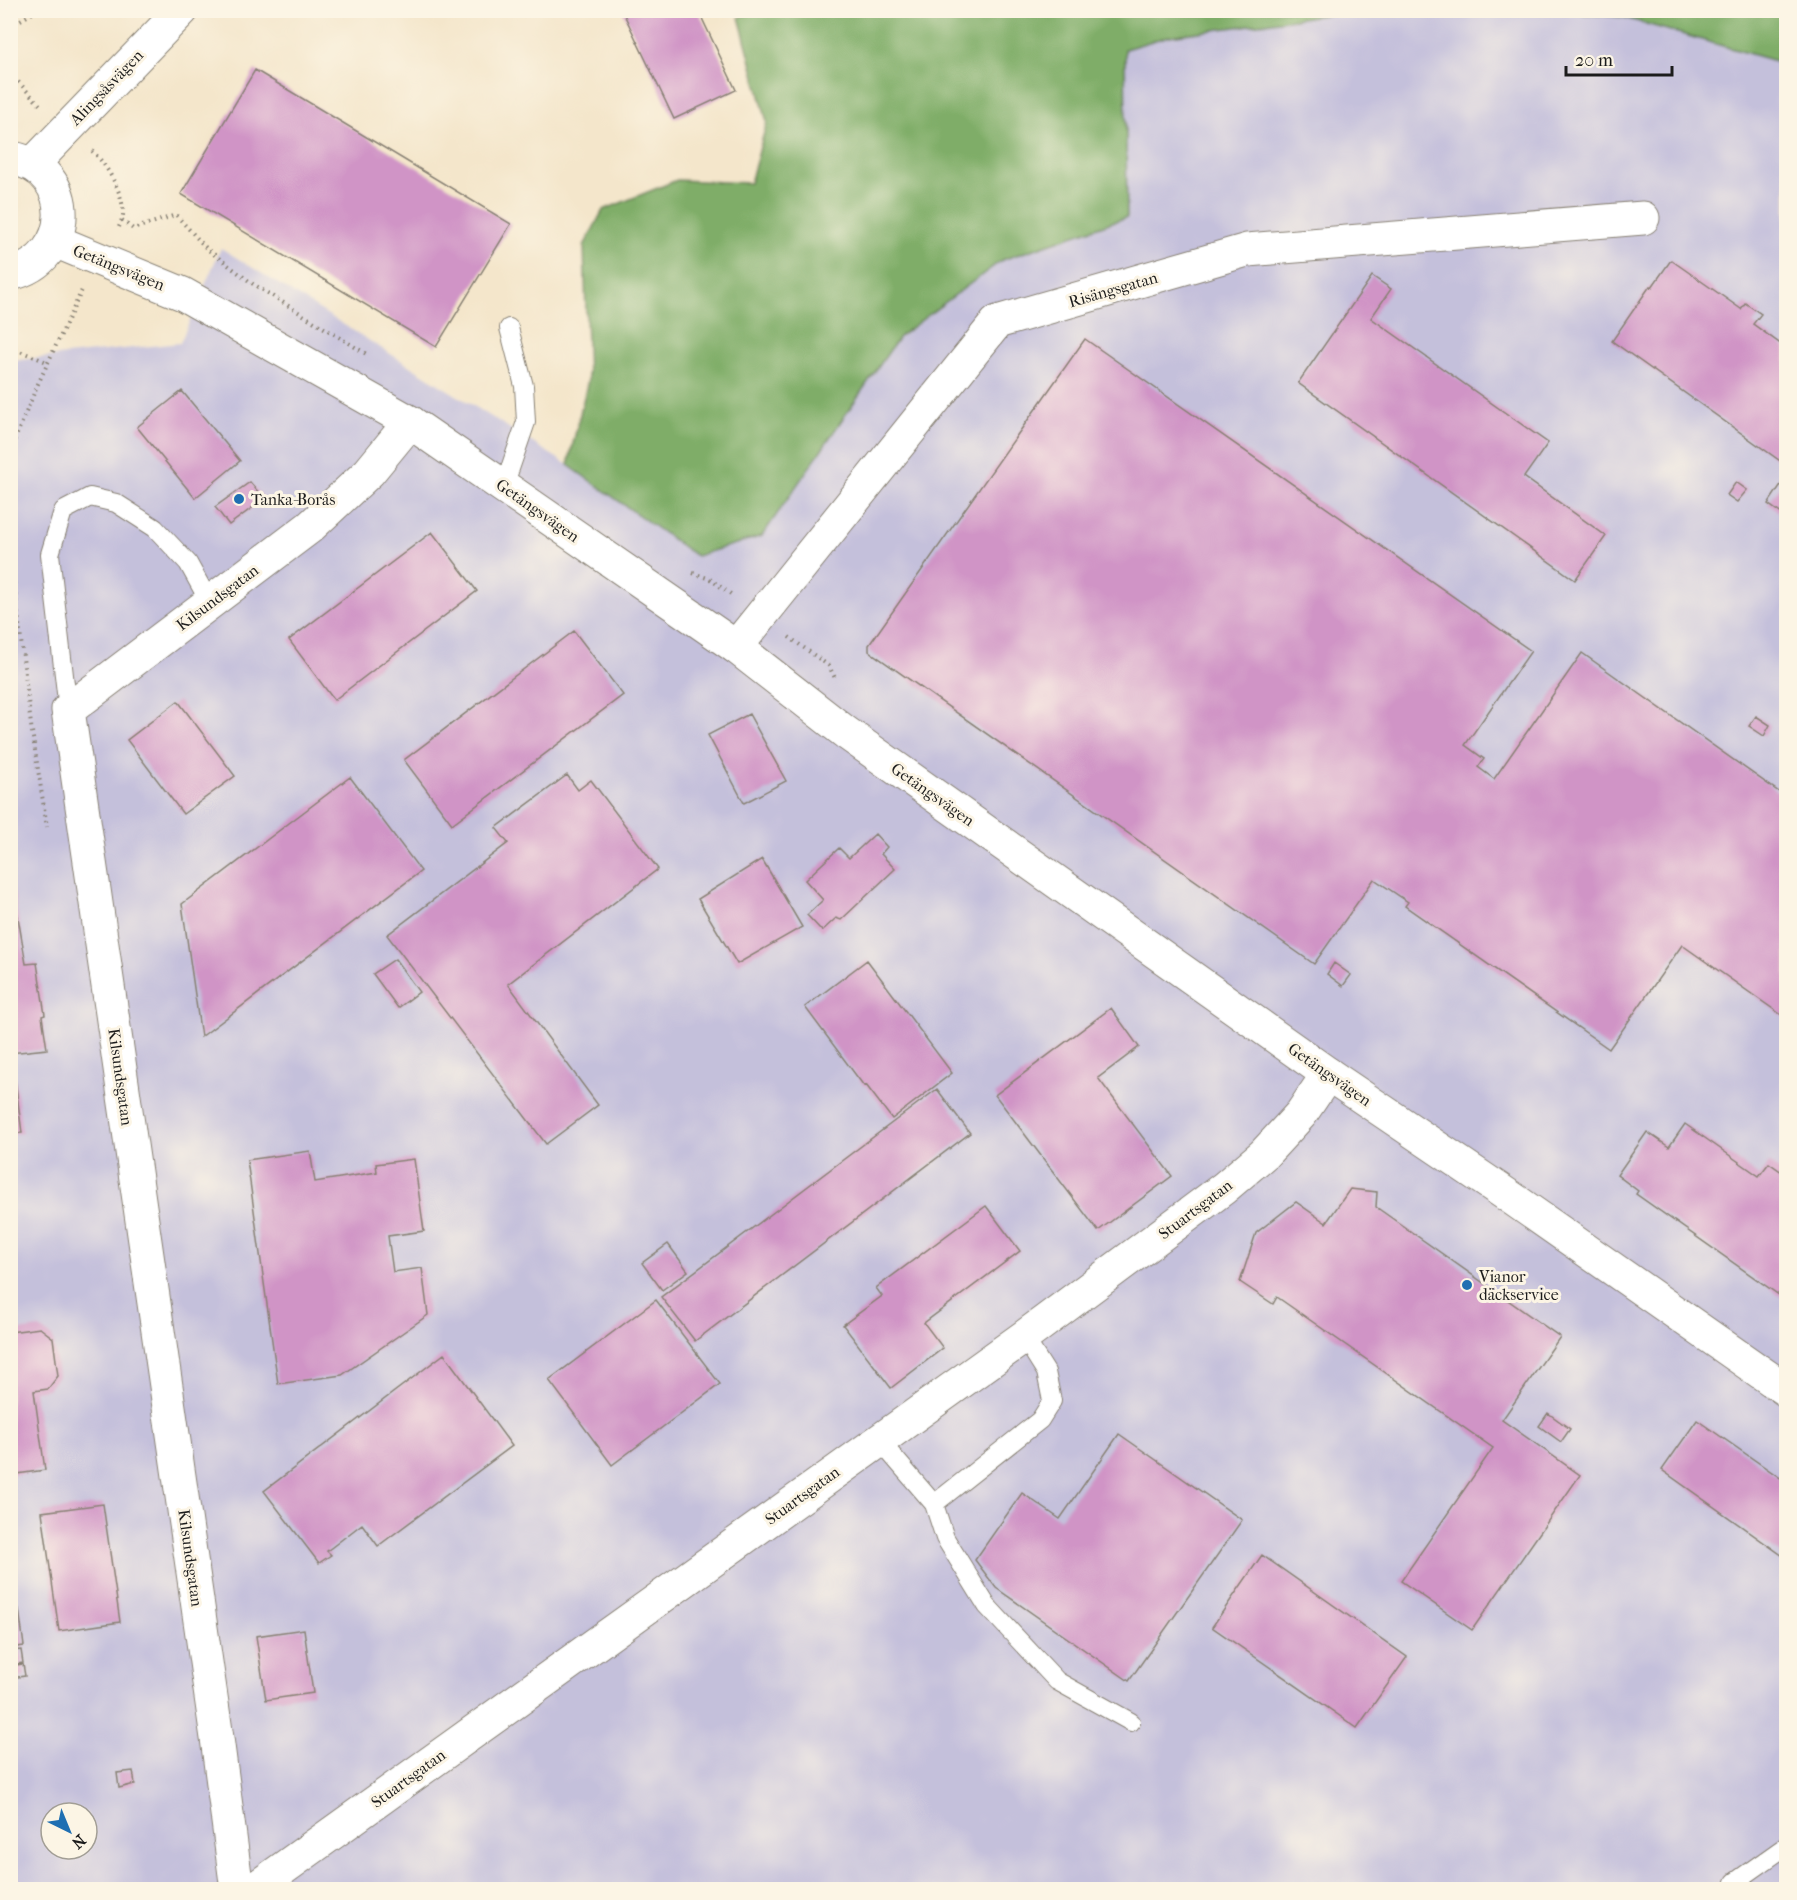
<svg xmlns="http://www.w3.org/2000/svg" width="1797" height="1900" font-family="'IM FELL French Canon',serif">
	<rect width="100%" height="100%" fill="#fcf5e5"/>
	<filter id="ink" filterUnits="userSpaceOnUse"><feTurbulence type="fractalNoise" baseFrequency=".0167" numOctaves="2"/><feDisplacementMap in="SourceGraphic" scale="12" xChannelSelector="R" yChannelSelector="G"/><feConvolveMatrix kernelMatrix="1 2 1 2 8 2 1 2 1" color-interpolation-filters="sRGB"/></filter>
	<filter id="wash" filterUnits="userSpaceOnUse"><feTurbulence type="fractalNoise" baseFrequency=".008" numOctaves="4" result="noise"/><feDisplacementMap in="SourceGraphic" scale="24" xChannelSelector="R" yChannelSelector="G"/><feGaussianBlur stdDeviation="1.35" result="paint"/><feColorMatrix in="noise" values="0 0 0 0 0 0 0 0 0 0 0 0 0 0 0 0 0 1.4 0 .05"/><feComposite in="paint" operator="in"/></filter>
	<g filter="url(#wash)">
		<rect width="100%" height="100%" fill="#f4e6cb"/>
		<path fill="#c4c0db" fill-rule="evenodd" d="M1545 10 1622 17 1775 61 1786 72V1889H11L10 361 180 343 221 248 568 465 697 556 762 536 899 338 1002 260 1127 217 1125 49 1169 36 1353 11ZM51 1813H87V1849H51Z"/>
		<path fill="#7fad67" stroke="#4e6442" stroke-width="1.5" d="M762 10H1353V11L1169 36 1125 49 1127 217 1002 260 899 337 762 536 696 556 568 465 588 380 584 246 603 210 677 180 750 183 767 122 739 17Z
			M1545 11H1786V72L1775 61 1622 17Z"/>
		<g id="blocks">
			<path fill="#d094c6" d="M622 10H698L736 90 674 119Z
				M255 70 511 224 436 347 181 194Z
				M1671 260 1741 309 1745 303 1761 314 1753 324 1786 348V465L1612 341 1650 286 1652 287Z
				M1372 276 1391 289 1371 318 1548 443 1524 477 1606 536 1575 580 1298 383Z
				M1085 339 1531 651 1465 745 1484 759 1478 767 1494 779 1582 653 1786 797V1018L1682 945 1609 1049 1405 906 1408 902 1374 879 1314 964 869 651V645Z
				M182 391 240 461 195 498 137 427Z
				M1786 477V517L1768 504Z
				M250 482 264 499 229 525 215 507Z
				M1736 482 1747 490 1737 502 1727 495Z
				M432 532 477 591 334 700 289 640Z
				M574 631 623 695 452 824 404 760Z
				M178 701 235 776 183 814 127 740Z
				M749 714 786 781 744 803 708 735Z
				M1756 716 1770 725 1764 736 1749 726Z
				M567 775 578 790 591 780 658 869 508 984 598 1105 546 1144 387 935 508 843 496 828Z
				M350 777 421 871 201 1037 182 904Z
				M875 834 887 847 881 854 895 869 841 920 836 918 822 931 807 915 823 900 805 880 839 848 849 858Z
				M762 859 802 927 737 964 698 899Z
				M10 871 26 964 37 963 45 1015 42 1016 47 1049 10 1053Z
				M395 959 419 992 398 1008 373 974Z
				M867 960 952 1073 892 1119 866 1085 864 1086 805 1007Z
				M1334 963 1351 975 1343 986 1327 974Z
				M1111 1008 1139 1047 1098 1078 1172 1176 1098 1231 995 1095Z
				M10 1056H12L22 1133 10 1134Z
				M937 1089 970 1133 695 1341 661 1297Z
				M1685 1124 1759 1176 1769 1163 1786 1175V1300L1636 1194 1638 1191 1617 1175 1647 1132 1669 1147Z
				M310 1151 315 1182 377 1172 376 1164 414 1159 424 1231 388 1236 393 1272 422 1268 428 1315 342 1375 278 1384 247 1160Z
				M1350 1189 1377 1192 1376 1207 1560 1337 1502 1420 1580 1475 1472 1630 1401 1581 1493 1448 1277 1297 1273 1304 1240 1282 1256 1233 1296 1202 1326 1223Z
				M986 1206 1020 1251 924 1323 943 1348 891 1388 843 1325 882 1296 876 1288Z
				M668 1244 688 1271 662 1290 642 1263Z
				M656 1300 720 1384 612 1465 549 1380Z
				M40 1328 53 1338 58 1376 48 1389 34 1391 45 1470 10 1475V1332Z
				M444 1354 512 1446 378 1546 362 1524 327 1551 331 1555 319 1563 264 1491Z
				M1548 1413 1570 1429 1561 1442 1539 1426Z
				M1697 1420 1786 1482V1558L1662 1470Z
				M1119 1434 1242 1520 1129 1681 996 1588 975 1560 1022 1493 1060 1519Z
				M103 1504 120 1622 59 1631 42 1512Z
				M1262 1555 1407 1657 1357 1728 1212 1627Z
				M19 1609 24 1646 10 1648V1610Z
				M304 1629 313 1693 266 1700 256 1636Z
				M21 1650 23 1663 10 1665V1651Z
				M23 1664 25 1676 10 1678V1666Z
				M133 1771 135 1784 119 1788 117 1773Z"/>
		</g>
	</g>
	<g filter="url(#ink)">
		<use href="#blocks" fill-opacity="0" stroke="#888174" stroke-width="1.5"/>
		<g fill="none" stroke-linecap="round" stroke-linejoin="round">
			<g stroke="#888174" stroke-width="20">
				<path id="service" d="M504 486 526 422 524 386 509 328
					M68 710 50 554 63 511 90 497 116 503 155 528 188 563 210 603
					M879 1440 934 1504 1040 1420 1052 1401 1046 1372 1024 1337
					M934 1504 945 1538 987 1606 1057 1681 1131 1722
					M1740 1890 1735 1882 1786 1846"/>
			</g>
			<g stroke="#888174" stroke-width="35">
				<path id="minor" d="M736 647 997 322 1247 250 1643 218
					M237 1890 217 1738 68 710 310 527 369 472 410 422
					M253 1890 1024 1337 1224 1188 1264 1154 1301 1114 1328 1074"/>
			</g>
			<g stroke="#888174" stroke-width="35">
				<path id="tertiary" d="M55 241 183 294 410 422 736 647 845 732 1328 1074 1513 1199 1786 1390"/>
			</g>
			<g stroke="#888174" stroke-width="35">
				<path id="secondary" d="M32 165 182 10
					M10 274C76 259 77 170 12 158"/>
			</g>
			<path stroke="#888174" stroke-width="4" stroke-dasharray="1.5 4.5" stroke-linecap="butt" d="M10 26 38 10
				M10 73 41 106
				M92 151C106 163 125 196 123 215 122 220 120 225 118 229
				M122 220 133 229 176 215 207 249 253 284 368 355
				M10 347 47 362
				M10 451 37 386 82 290
				M10 547 31 725 47 827
				M693 573 710 579 732 595
				M789 637 829 666 836 680"/>
			<use href="#service" stroke="#fff" stroke-width="18"/>
			<use href="#minor" stroke="#fff" stroke-width="33"/>
			<use href="#tertiary" stroke="#fff" stroke-width="33"/>
			<use href="#secondary" stroke="#fff" stroke-width="33"/>
		</g>
	</g>
	<g fill="#1f6fb2" stroke="#fcf5e5" stroke-width="2">
		<circle cx="239" cy="499" r="6"/>
		<circle cx="1467" cy="1285" r="6"/>
	</g>
	<g text-anchor="middle" stroke-width="6" stroke-linejoin="round" paint-order="stroke">
		<g font-size="16" fill="#1c1c1c" stroke="#fcf5e5">
			<text transform="translate(106 87) rotate(-46)" y="6">Alingsåsvägen</text>
			<text transform="translate(119 267) rotate(22)" y="6">Getängsvägen</text>
			<text transform="translate(1113 289) rotate(-16)" y="6">Risängsgatan</text>
			<text transform="translate(538 510) rotate(35)" y="6">Getängsvägen</text>
			<text transform="translate(217 597) rotate(-37)" y="6">Kilsundsgatan</text>
			<text transform="translate(933 794) rotate(35)" y="6">Getängsvägen</text>
			<text transform="translate(1330 1074) rotate(35)" y="6">Getängsvägen</text>
			<text transform="translate(121 1077) rotate(82)" y="6">Kilsundsgatan</text>
			<text transform="translate(1195 1209) rotate(-37)" y="6">Stuartsgatan</text>
			<text transform="translate(802 1495) rotate(-36)" y="6">Stuartsgatan</text>
			<text transform="translate(191 1558) rotate(82)" y="6">Kilsundsgatan</text>
			<text transform="translate(408 1778) rotate(-36)" y="6">Stuartsgatan</text>
		</g>
		<g font-size="16" fill="#1c1c1c" stroke="#fcf5e5" text-anchor="start">
			<text x="251" y="505">Tanka-Borås</text>
			<text x="1479" y="1282">Vianor<tspan x="1479" dy="18">däckservice</tspan></text>
		</g>
	</g>
	<rect width="1797" height="1900" fill="none" stroke="#fcf5e5" stroke-width="36"/>
	<g transform="translate(69 1831) rotate(137)"><circle r="28" fill="#fcf5e5" stroke="#a29e95" stroke-width="1.5"/>
	<path d="M0-4.5L10 22L0 15L-10 22Z" fill="#1f6fb2"/>
	<text y="-9" font-size="16" font-weight="bold" text-anchor="middle" fill="#1c1c1c">N</text>
	</g>
	<path d="M1566 66v9h106v-9" fill="none" stroke="#1c1c1c" stroke-width="3"/>
	<text x="1575" y="66" font-size="18" fill="#1c1c1c" stroke="#fcf5e5" stroke-width="4.5" paint-order="stroke">20 m</text>
</svg>
